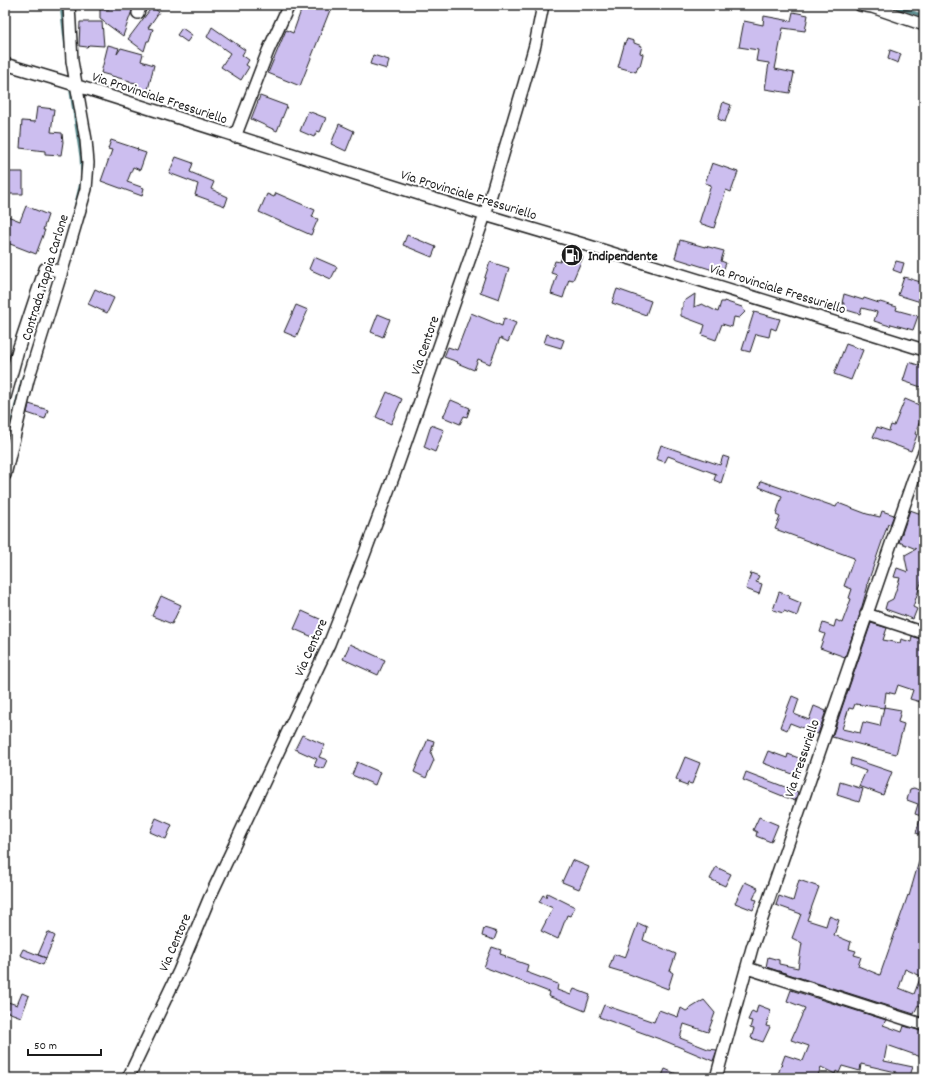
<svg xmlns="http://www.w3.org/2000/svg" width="929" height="1083" font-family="Dekko,sans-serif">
	<rect width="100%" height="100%" fill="#fff"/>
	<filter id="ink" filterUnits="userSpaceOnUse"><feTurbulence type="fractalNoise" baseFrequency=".025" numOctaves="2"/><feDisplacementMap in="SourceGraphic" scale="8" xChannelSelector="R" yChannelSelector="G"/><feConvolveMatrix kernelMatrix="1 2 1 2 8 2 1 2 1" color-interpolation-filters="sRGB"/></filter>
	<g filter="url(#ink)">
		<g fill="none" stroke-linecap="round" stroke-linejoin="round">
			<path stroke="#5f9093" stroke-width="3" d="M61 5 66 49
				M892 5 924 16
				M70 86 81 157 82 178 76 203
				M5 448 23 377"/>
		</g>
		<path fill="#ccbeef" stroke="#1c1c1c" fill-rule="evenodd" d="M108 5H134L123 36 100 19V9H109Z
			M303 5H332L300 86 268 73 286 30 293 33Z
			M152 7 159 12 148 28 153 29 149 41H147L144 51 128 39Z
			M793 12 808 15 805 31 783 28 775 69 794 73 790 93 765 89 769 63 756 61 758 50 739 47 744 21 763 25 764 16 791 21Z
			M80 22H102L104 46 89 45 87 47 79 46Z
			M212 27 245 50 242 55 249 60 246 65 249 67 241 80 221 67 230 53 207 37Z
			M182 28 192 35 187 42 177 35Z
			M627 39 634 41V43L642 46 640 53 643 54 640 66H638L636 72 618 67 625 42H626Z
			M108 45 119 48 117 54 121 48 143 54 141 61 154 65 147 94 134 92 137 83 130 82V81L101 73Z
			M890 50 901 54 898 63 888 59Z
			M373 55 389 60 387 69 370 64Z
			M260 96 287 106 277 131 251 119Z
			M723 102 731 105 725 122 718 119Z
			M37 107 54 109 51 132 62 133 63 142 61 155 45 154V151L20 148 22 121 35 122Z
			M308 111 326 118 320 132 317 131 314 137 300 131Z
			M339 124 354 131 346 151 331 144Z
			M111 140 138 149 137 150 146 153 140 170 133 167 127 182 144 188 142 196 101 181 112 150 108 149Z
			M176 157 193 163 190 172 214 182 211 189 228 197 225 206 195 195 198 184 169 173Z
			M712 163 738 172 731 192 726 190 714 228 699 223 711 185 705 183Z
			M8 172H23V194H7Z
			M276 193 315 210 312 217 318 219 311 235 259 212 267 194 274 197Z
			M26 206 48 215 43 230H45L36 254 5 242V215L20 221Z
			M407 235 436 247 432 257 403 245Z
			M680 240 705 247V246L724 251 721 261 726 263 723 271 714 268 713 270 675 258Z
			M564 251 583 257 573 280 569 279 563 298 551 294 557 275 551 273 555 261 560 262Z
			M314 257 337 267 331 279 309 269Z
			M896 261 904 263 901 273 893 270Z
			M490 262 509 268 499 299 480 292Z
			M904 277 924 283V303L898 295Z
			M95 289 114 298 107 313 88 304Z
			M617 289 651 301 646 315 612 303Z
			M695 294 694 307 702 304 718 312 721 302H724V301L742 307 745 312 739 318 734 317 732 327 722 324 716 340 702 335 705 325 681 316V308L683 307V302Z
			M844 294 863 300 864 298 879 303 880 302 897 307 896 310 918 316 913 330 891 324 890 326 874 321 877 312 862 308 860 314 843 309 844 303H842Z
			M296 305 308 310 296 337 284 332Z
			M754 312 780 319 776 330 771 328 769 337 756 334 750 352 742 350Z
			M471 313 502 326 504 318 516 323 508 342 500 338 490 364 478 359 474 370 457 363 458 362 444 357 448 347 457 350Z
			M378 314 390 319 383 337 371 332Z
			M547 334 564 340 561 348 544 343Z
			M846 344 863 350 851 380 834 374Z
			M909 362 924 367V388L903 381Z
			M387 392 402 399 391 424 376 417Z
			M905 399 924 407V411L915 434 917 435 911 451 873 437 877 427 889 431 891 425 894 426Z
			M451 400 470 408 467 417 464 416 460 424 443 417Z
			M29 404 48 410 45 419 27 413Z
			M431 425 444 430 435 452 424 447Z
			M661 445 720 465 723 456 729 458 721 483 714 480 716 474 668 456 665 462 656 459Z
			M761 481 836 507 838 503 867 514 880 517 882 511 894 515 890 525 888 524 867 585H868L859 617 845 657 820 648 825 634 820 632 823 623 834 627 836 620 842 623 851 599 849 598 852 589 844 586 854 558 775 529 780 517 776 515 782 496 759 487Z
			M910 510 924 515V574L913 607 917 609 913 619 885 609 887 602 893 599 900 578 894 577 897 568 908 572 905 558V555L916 549 899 542Z
			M751 573 759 576 756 582 762 584 759 594 746 589Z
			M779 592 790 596 789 598 801 603 797 616 784 611 783 613 773 610Z
			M161 596 181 605 172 624 152 616Z
			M302 611 322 620 315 638 294 629Z
			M871 623 887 628 883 640 900 643 901 639 911 642 912 636 924 640V703L910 699 913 690 898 685 895 694 886 692 884 708 855 704 853 709 849 708 842 729 860 733 863 722 880 726 884 707 901 710 898 722 904 724 896 754 832 737Z
			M350 644 385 660 378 675 343 659Z
			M792 696 799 699 794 714 809 720 814 706 826 711 818 734 790 723 787 730 780 727Z
			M302 735 325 745 319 757 327 760 323 769 314 766 317 759 295 749Z
			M428 739 434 741 431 753 434 760 426 778 414 772Z
			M768 751 787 758 788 754 804 760 798 776 763 763Z
			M685 757 700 763 692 784 688 783 687 786 679 783 680 781 676 779Z
			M851 758 892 772 883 795 859 786 866 771 850 765Z
			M357 762 380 772 375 785 352 775Z
			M746 772 798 792 795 801 743 780Z
			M840 782 863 789 859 802 837 795Z
			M914 788 921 791 922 790H924V836L916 833 921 816 915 814 918 804 907 800 910 789Z
			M759 817 778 825 771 842 756 836 757 832 753 830Z
			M156 818 172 825 166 839 150 832Z
			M922 851H924V890L922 898H924V958L920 968 924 969V1008L918 1005 914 1014 766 967 768 957 779 960V964L798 968 802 943 792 938 801 914 776 905 779 896 793 901 799 880 819 887 807 920 826 926 829 916 839 920 834 935 851 942 849 949 856 951 854 955 861 957 858 966 880 975 908 895 909 896ZM905 969 921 976 914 994 899 988Z
			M572 860 589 867 579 889 562 882Z
			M716 867 731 874 725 886 710 879Z
			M745 882 758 888 753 899 757 900 753 910 735 903Z
			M547 893 575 907 570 916 567 915 558 939 541 931 553 908 539 902 543 895 546 897Z
			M638 923 647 927 643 940 676 954 670 971 673 973 668 989 629 974 609 968 614 954 625 958Z
			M484 928 497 932 494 940 482 936Z
			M48 932 55 936 46 958 38 955Z
			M492 947 501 950 500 954 506 956 505 957 528 965 526 972 558 984 557 990 571 995 574 989 590 995 585 1011 548 996 549 992 484 967Z
			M23 949 46 958 43 965 20 955Z
			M791 990 886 1020 883 1025 902 1032 904 1026 924 1032V1058L887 1045 884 1061 913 1067 909 1078H894L896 1072 861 1064 860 1071 842 1066 839 1073 836 1071 835 1074 821 1067 817 1078H787L778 1074 785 1055 803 1061 809 1046 791 1040 805 1008 787 1001Z
			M22 993 29 996 21 1017 5 1011V1001L17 1005Z
			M704 1000 715 1013 708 1032 684 1024 680 1038 708 1049 717 1050 713 1061 665 1041 599 1017 604 1005 654 1022 659 1010 678 1017 681 1008 686 1011Z
			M758 1005 771 1010 766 1026 770 1027 763 1042 751 1038 754 1029 750 1028 752 1021 748 1020 752 1011 756 1013Z
			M665 1069 686 1078H661Z"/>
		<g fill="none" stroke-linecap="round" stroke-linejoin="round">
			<g stroke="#1c1c1c" stroke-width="14">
				<path id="minor" d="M860 5 872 7 924 25
					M138 13 141 5
					M5 64 62 81 485 215 583 244 924 350
					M235 137 268 51 289 5
					M5 397 18 350 45 269 62 271
					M5 475 28 380 62 271 86 189 88 163 86 140 72 61 69 5
					M866 614 924 633
					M747 968 924 1025
					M128 1078 179 971 209 899 329 644 363 558 397 467 485 215 524 84 535 45 543 5
					M716 1078 752 948 913 480 924 452"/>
			</g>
			<use href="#minor" stroke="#fff" stroke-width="11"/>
		</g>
	</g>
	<defs>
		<g id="fuel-disc" transform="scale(1.15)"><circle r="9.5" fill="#1c1c1c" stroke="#fff"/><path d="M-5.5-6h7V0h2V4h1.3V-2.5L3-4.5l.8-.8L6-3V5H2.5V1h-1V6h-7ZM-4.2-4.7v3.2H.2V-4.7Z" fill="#fff"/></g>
	</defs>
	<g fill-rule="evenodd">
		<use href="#fuel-disc" x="572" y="255"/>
	</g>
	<g text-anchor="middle" stroke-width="4" stroke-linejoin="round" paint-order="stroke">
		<g font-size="14" fill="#1c1c1c" stroke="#fff">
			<text transform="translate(160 97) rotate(18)" y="5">Via Provinciale Fressuriello</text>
			<text transform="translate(469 194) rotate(17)" y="5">Via Provinciale Fressuriello</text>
			<text transform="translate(44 277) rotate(-73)" y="5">Contrada Tappia Carlone</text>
			<text transform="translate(778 288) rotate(17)" y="5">Via Provinciale Fressuriello</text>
			<text transform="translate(424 345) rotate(-71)" y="5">Via Centore</text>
			<text transform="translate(310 647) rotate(-66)" y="5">Via Centore</text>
			<text transform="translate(801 758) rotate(-71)" y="5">Via Fressuriello</text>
			<text transform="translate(174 942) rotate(-67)" y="5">Via Centore</text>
		</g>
		<g font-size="14" font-weight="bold" fill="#1c1c1c" stroke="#fff" text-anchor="start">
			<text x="588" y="260">Indipendente</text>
		</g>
	</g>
	<rect width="929" height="1083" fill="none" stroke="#fff" stroke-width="20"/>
	<rect x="10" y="10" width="909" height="1063" fill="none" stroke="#1c1c1c" stroke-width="1.5" filter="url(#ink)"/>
	<path d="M28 1049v6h73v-6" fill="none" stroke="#1c1c1c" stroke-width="2"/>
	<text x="34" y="1049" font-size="12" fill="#1c1c1c" stroke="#ffffff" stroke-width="3" paint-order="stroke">50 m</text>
</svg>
